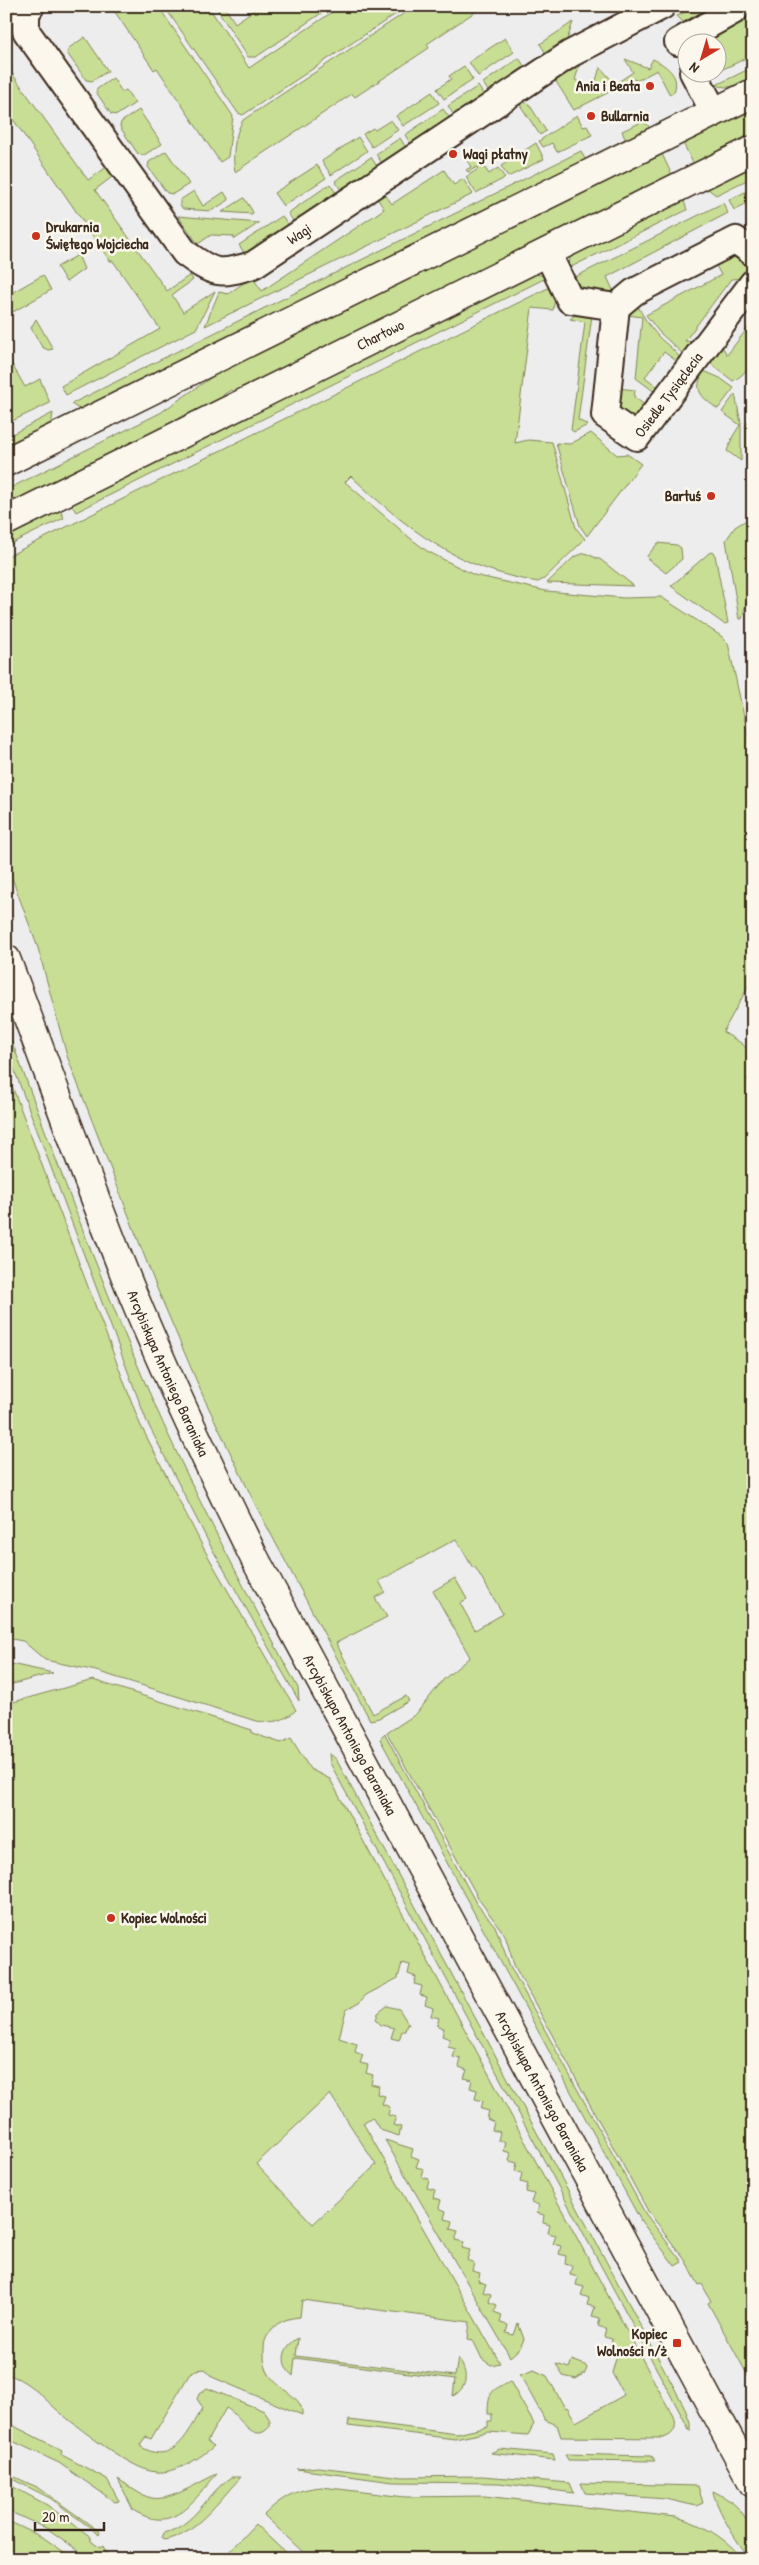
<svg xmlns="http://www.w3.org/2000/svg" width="759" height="2565" font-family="'Patrick Hand',sans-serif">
	<rect width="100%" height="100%" fill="#eeedee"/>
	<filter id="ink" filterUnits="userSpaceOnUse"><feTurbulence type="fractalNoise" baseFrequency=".02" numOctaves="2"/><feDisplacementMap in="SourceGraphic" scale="10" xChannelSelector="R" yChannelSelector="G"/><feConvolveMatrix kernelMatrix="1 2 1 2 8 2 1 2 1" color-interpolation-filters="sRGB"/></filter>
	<g filter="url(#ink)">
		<path fill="#c7de94" stroke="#818459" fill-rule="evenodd" d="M111 6H158L233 116 228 157 220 162 157 68 154 70Z
			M164 6H208L249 68 341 6H408L243 115 238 113Z
			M215 6H224L235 23 260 6H332L256 57H248Z
			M415 6H484L427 44 429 48 355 97 352 94 235 172C232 156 234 135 243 120Z
			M690 6H726L690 24 684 23 677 16 691 9Z
			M753 16V55L717 72 716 42H708Z
			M573 22 566 43 547 55 540 44Z
			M85 37 108 71 92 81 86 80 67 53 69 48Z
			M505 38 514 52 478 76 469 62Z
			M519 58 526 69 490 94 483 83Z
			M625 59 648 68 653 59C665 65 681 75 674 92L670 95 657 70 636 81 635 79 574 110 553 77 581 60 575 80 594 87 600 67 615 84 633 72Z
			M6 65 88 180 110 165 116 174 95 190 167 291 190 275 193 280 172 295 183 312 215 291 196 329 66 395 61 386 160 329 113 261H110L6 109Z
			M464 66 473 80 444 99 437 89 451 79 449 76Z
			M753 67V78C740 85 730 90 716 85Z
			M113 78 122 92 126 90 135 103 117 115 111 114 96 92 97 89Z
			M478 86 485 97 455 117 448 106Z
			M432 92 439 103 403 126 396 116Z
			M524 102 529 104 546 131 540 135 520 105Z
			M753 106V136L694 165 682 141Z
			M443 109 451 120 412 146 405 135Z
			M139 110 162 144 144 155 138 154 120 127 121 122Z
			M577 115 583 127 587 126 592 135 557 152 552 143 543 147 539 141Z
			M391 120 398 130 372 147 363 134 373 128 375 130Z
			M642 122 647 124 650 129 82 411 71 404 581 151 585 159 625 139 622 131Z
			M358 137 367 151 331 175 322 161Z
			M400 138 407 149 383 165 376 154Z
			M536 143 544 159 508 177 501 166Z
			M166 151 189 184 173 194 167 193 148 167 149 162Z
			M473 151 489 174 498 168 505 178 476 193 466 177 478 169 477 167 468 172 466 170 471 167 465 157Z
			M661 152 672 175 234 393 231 390 223 395 224 398 6 506V490L160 413 219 372Z
			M371 157 378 168 342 192 335 181Z
			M753 164V177L716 195 705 187Z
			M317 165 326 178 283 206 274 193Z
			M444 170 454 185 463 179 473 194 205 326 219 292 228 294 252 277 262 291 384 209 375 195 382 190 392 204Z
			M330 184 338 196 295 224 288 213Z
			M753 188V200L734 210 729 200Z
			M194 191 203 206 224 192 229 200 211 211 183 209 180 205V200Z
			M244 198 253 212 252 214 222 212Z
			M683 198 687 210 569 268 570 256 574 252Z
			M723 203 728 213 607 277 614 292 610 297 579 290 573 278Z
			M178 216 259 223 235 239 233 236 211 235 198 244Z
			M282 216 290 227 246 256 239 245Z
			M78 255 84 269 66 282 57 267Z
			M732 255C743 258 749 266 747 278L731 279 685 341 694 342 684 355 659 332 646 315 721 275 714 262Z
			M536 274 548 277 76 512 72 506 74 500 527 275Z
			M43 275 51 290 6 316V296Z
			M554 285 556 292 553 310 532 308 515 443 528 440 552 442 576 528 585 539 544 579 538 582C458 569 408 530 351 476L345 482 410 538 427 551 474 575 546 591 624 598 661 597 721 636 728 643 753 758V939L748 987 723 1032 741 1043 753 1054V1074L747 1079 753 1087V2385L708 2303 711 2301 702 2284 699 2285 685 2260 648 2211 514 1965 505 1935 480 1901 387 1733 416 1714 444 1679 470 1657 433 1591 455 1578 467 1599 460 1603 475 1630 503 1614 475 1567 473 1568 456 1539 379 1581 385 1592 375 1598 387 1617 336 1643 373 1714 406 1696 409 1701 379 1718 370 1720 256 1506 203 1396 156 1286 67 1056 38 948 6 862V557Z
			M636 302C642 315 649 326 658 336 666 345 680 352 682 365L664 352 645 377 663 391 660 396 636 378 642 317 627 315Z
			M575 315H592L578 420 588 425 574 432 571 430 585 322 570 319Z
			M36 319 53 349 48 350 42 347 31 328Z
			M753 321C753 345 758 368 733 381L711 364V361L722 346 727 355Z
			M6 354 25 387 40 379 50 403 6 424Z
			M704 371 720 378 734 388 718 409C702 398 692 390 704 371Z
			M618 388 635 390 634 397 650 409 630 424 616 406Z
			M735 394 741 423V461L727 451 733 436 740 425 722 412Z
			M53 413 51 427 6 449V437Z
			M753 415V459L747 463 746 425Z
			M591 433 617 455 627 454 641 464 587 536 580 526 556 443 570 444Z
			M55 509 61 512 64 518 6 546V534Z
			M753 516V578L742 619H739L726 540 735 527Z
			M658 543 677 545 681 548 682 559 666 573 648 559 647 556Z
			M712 552 715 555 728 623 724 624 671 586 709 553Z
			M585 553 601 560 634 586 547 583 574 557Z
			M6 1026C51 1146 95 1267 146 1385 191 1489 244 1588 298 1688L299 1701 210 1545 147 1422 6 1048Z
			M6 1070 140 1424 204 1549 296 1710C284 1722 272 1723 256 1721L96 1671 45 1660 23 1641 6 1638Z
			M6 1663 53 1673 6 1686Z
			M93 1680 252 1730V1733L281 1743 291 1738 310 1769 330 1779 675 2420C677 2429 672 2436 663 2438L561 2437 557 2425 545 2420 520 2375 534 2370 547 2376 565 2408 567 2407 576 2422 624 2395 612 2373 618 2351 610 2348 612 2339 604 2337 606 2329 598 2326 600 2318 592 2316 595 2307 587 2305 589 2298 581 2295 584 2287 576 2285 578 2277 570 2275 572 2266 565 2264 566 2256 559 2254 561 2246 553 2244 556 2235 548 2233 550 2225 543 2223 544 2215 537 2213 539 2205 531 2202 534 2194 526 2192 528 2184 520 2182 522 2173 515 2171 517 2163 509 2161 511 2153 504 2151 506 2142 498 2140 500 2132 492 2130 494 2122 487 2119 489 2111 481 2109 483 2101 475 2099 477 2090 470 2088 472 2080 464 2078 467 2070 459 2067 461 2059 453 2057 456 2049 448 2047 450 2039 442 2036 444 2028 437 2026 439 2018 431 2016 433 2008 425 2005 427 1997 420 1995 422 1986 414 1984 416 1977 408 1974 410 1965 402 1963 398 1978 366 1995 359 2003 346 2010 339 2038 357 2044 355 2052 363 2055 360 2063 368 2065 366 2073 373 2075 371 2084 379 2086 377 2094 385 2096 382 2104 390 2107 388 2115 396 2117 393 2125 401 2127 399 2136 380 2130 372 2117 363 2123 500 2363 491 2365 482 2359 473 2340 468 2339 470 2322 302 2300 300 2317C287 2318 275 2322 268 2335 264 2340 264 2347 264 2353 262 2390 305 2391 302 2415L212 2377 205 2369 196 2370 189 2375 151 2439 146 2437 140 2446C174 2468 188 2432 203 2408L197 2399 199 2394 207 2388 264 2411 270 2420V2426C254 2447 240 2415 226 2408L207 2441 214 2446C200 2458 176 2474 156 2472 133 2471 74 2425 56 2409 42 2396 26 2379 6 2374V1704ZM330 2094 376 2165 313 2224 256 2164Z
			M385 1734 476 1903 495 1926 510 1966 645 2213 682 2262 675 2266 641 2221 380 1739Z
			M329 1753 336 1759 684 2406 690 2422V2431L330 1763Z
			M387 2006 399 2009 409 2025 407 2024 405 2031H402L399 2040 391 2038 394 2028 381 2025 376 2020 378 2013Z
			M385 2140 413 2149 411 2156 419 2159 416 2167 424 2169 422 2177 429 2179 427 2188 435 2190 433 2198 441 2200 439 2208 446 2211 444 2219 452 2221 450 2229 458 2231 455 2240 464 2242 462 2248 470 2250 467 2260 474 2263 472 2271 480 2273 478 2281 486 2284 483 2292 491 2294 489 2302 497 2305 494 2312 502 2315 500 2323 508 2325 506 2333 514 2335 518 2323 524 2339 520 2348 510 2357Z
			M298 2338 296 2356 455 2376 458 2358C468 2372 469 2387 453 2396L455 2379 295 2358 293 2376C279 2364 282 2347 298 2338Z
			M572 2360 585 2365 587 2368 585 2373 576 2379 563 2376 556 2364 569 2368Z
			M510 2381 534 2424 528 2435 489 2432 455 2439 348 2426 349 2420 457 2434 488 2427V2421H492V2414H488C488 2391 491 2391 510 2381Z
			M6 2422 63 2451 62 2455 107 2479 119 2501 115 2502 59 2463 6 2438Z
			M500 2449 553 2454 555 2460 490 2453Z
			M565 2454 651 2456 655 2461 568 2460Z
			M318 2467 403 2477 482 2476 570 2483 574 2493 499 2483 393 2482 297 2469Z
			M6 2473 39 2488 100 2532 99 2534 50 2498 6 2476Z
			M217 2474C192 2501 174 2536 133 2510L118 2479C128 2485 140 2496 152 2498 170 2502 200 2481 217 2474Z
			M231 2477H241C219 2500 197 2534 164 2540L162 2538 164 2533C195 2526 206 2494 231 2477Z
			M6 2483 47 2505 91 2537V2541L100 2548 103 2546 109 2559H90L48 2529 6 2510Z
			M581 2483 698 2486 703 2503 696 2506 666 2499 585 2493Z
			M322 2487 405 2497 484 2496 676 2517C702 2524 725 2537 743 2559H329L323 2553 317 2559H310L264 2515C282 2497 296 2489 322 2487Z
			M713 2491C746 2507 753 2524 753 2559 742 2554 714 2504 713 2491Z
			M6 2520 44 2538 74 2559H6Z
			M255 2524 292 2559H222Z"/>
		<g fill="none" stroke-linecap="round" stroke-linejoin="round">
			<g stroke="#3b2a1e" stroke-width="30">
				<g id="street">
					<path id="s1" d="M31 6 26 13V31L185 253C215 275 219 275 253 265L570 54 662 6"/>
					<path d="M678 42 735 10 737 6"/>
					<path d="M693 72 714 112"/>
					<path d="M547 252 570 300 616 307 634 292 736 240 753 253"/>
					<path id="s2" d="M616 307 605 415 637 437 753 283"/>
				</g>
			</g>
			<g stroke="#3b2a1e" stroke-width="31">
				<g id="secondary">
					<path d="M6 462 753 93"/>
					<path id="s3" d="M6 521 753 150"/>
					<path id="s4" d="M6 959C45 1062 82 1167 123 1270 162 1368 208 1464 255 1559L753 2483"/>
				</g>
			</g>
			<use href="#street" stroke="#fbf7ec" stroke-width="26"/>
			<use href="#secondary" stroke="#fbf7ec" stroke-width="28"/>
		</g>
	</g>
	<g fill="#c8321e" stroke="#fbf7ec" stroke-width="2">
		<circle cx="650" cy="86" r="5"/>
		<circle cx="591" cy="116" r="5"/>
		<circle cx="453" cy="154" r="5"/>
		<circle cx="36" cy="236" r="5"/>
		<circle cx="711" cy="496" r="5"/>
		<circle cx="111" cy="1918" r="5"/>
		<rect x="672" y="2338" width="10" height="10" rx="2.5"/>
	</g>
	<g text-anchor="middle" stroke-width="5" stroke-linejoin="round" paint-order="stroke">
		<g font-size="15" font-weight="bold" fill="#3b2a1e" stroke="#fbf7ec" text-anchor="start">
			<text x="640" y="91" text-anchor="end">Ania i Beata</text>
			<text x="601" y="121">Bullarnia</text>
			<text x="463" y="159">Wagi płatny</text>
			<text x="46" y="232">Drukarnia<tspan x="46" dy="17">Świętego Wojciecha</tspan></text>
			<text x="701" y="501" text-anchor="end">Bartuś</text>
			<text x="121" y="1923">Kopiec Wolności</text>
			<text x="667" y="2339" text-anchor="end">Kopiec<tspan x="667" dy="17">Wolności n/ż</tspan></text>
		</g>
		<g font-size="15" fill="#3b2a1e" stroke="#fbf7ec">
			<text dy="5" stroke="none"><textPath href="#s1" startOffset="429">Wagi</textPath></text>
			<text dy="5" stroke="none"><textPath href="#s3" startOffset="418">Chartowo</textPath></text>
			<text dy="5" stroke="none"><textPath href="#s2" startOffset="200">Osiedle Tysiąclecia</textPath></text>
			<text dy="5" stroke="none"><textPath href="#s4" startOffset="445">Arcybiskupa Antoniego Baraniaka</textPath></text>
			<text dy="5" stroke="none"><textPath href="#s4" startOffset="850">Arcybiskupa Antoniego Baraniaka</textPath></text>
			<text dy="5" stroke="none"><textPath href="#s4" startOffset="1255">Arcybiskupa Antoniego Baraniaka</textPath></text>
		</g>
	</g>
	<rect width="759" height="2565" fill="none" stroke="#fbf7ec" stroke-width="25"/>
	<rect x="12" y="12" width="734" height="2540" fill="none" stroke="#3b2a1e" stroke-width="2" filter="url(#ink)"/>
	<g transform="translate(702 58) rotate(218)"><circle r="24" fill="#fbf7ec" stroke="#aea59a"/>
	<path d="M0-4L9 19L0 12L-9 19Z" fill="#c8321e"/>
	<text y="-8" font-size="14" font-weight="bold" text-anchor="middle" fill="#3b2a1e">N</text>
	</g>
	<path d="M35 2522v8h69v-8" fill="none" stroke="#3b2a1e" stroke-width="2.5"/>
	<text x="42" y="2522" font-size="15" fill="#3b2a1e" stroke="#fbf7ec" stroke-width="4" paint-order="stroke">20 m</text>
</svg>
